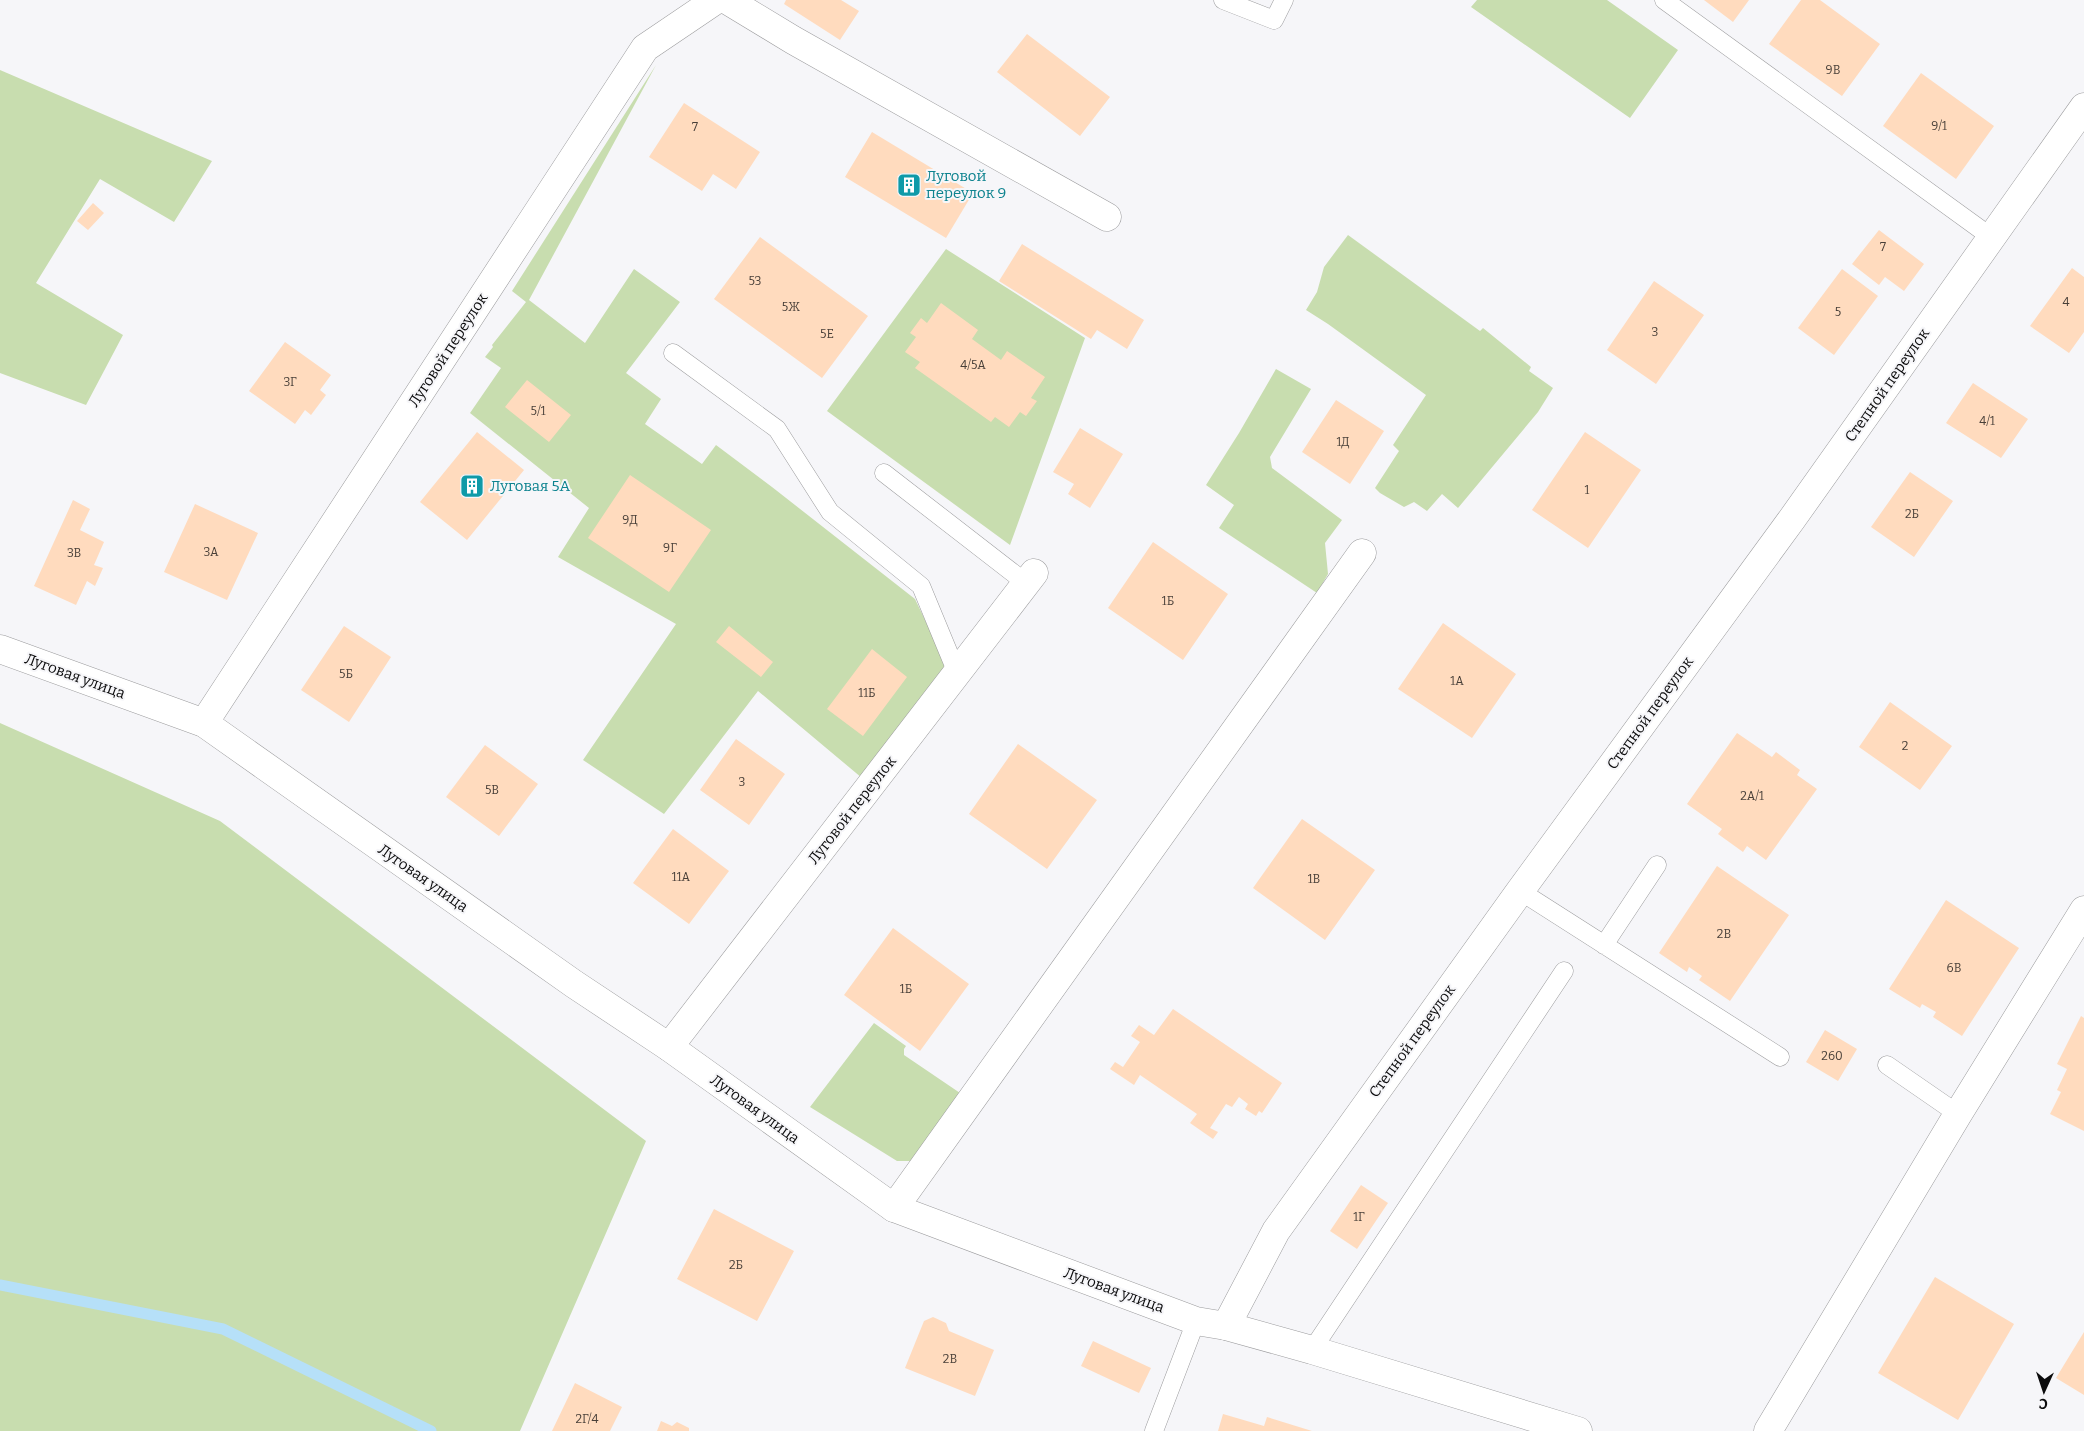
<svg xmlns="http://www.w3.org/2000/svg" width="2084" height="1431" font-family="Bitter,serif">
	<rect width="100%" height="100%" fill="#f6f6f9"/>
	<path fill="#c8ddaf" d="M1477 0H1607L1678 50 1630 118 1471 7Z
		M656 65 529 300 585 343 634 269 680 302 626 373 661 399 645 424 702 464 716 445 772 487 915 599 948 668 862 778 758 691 664 814 583 760 676 624 558 557 589 508 470 413 501 368 485 357 493 347 492 345 526 302 512 291Z
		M0 70 212 161 174 222 100 179 36 283 123 335 86 405 0 373Z
		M1348 235 1480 331 1483 328 1531 367 1529 371 1553 388 1538 412 1458 508 1442 494 1427 511 1414 502 1404 507 1380 493 1375 488 1399 451 1393 445 1426 395 1328 324 1306 310 1317 292 1324 267Z
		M946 249 1085 338 1010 545 827 411Z
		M1276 369 1311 389 1270 457 1272 468 1342 520 1325 543 1328 574 1317 593 1219 528 1234 505 1206 485 1239 433Z
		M0 723 220 821 646 1141 520 1431H0Z
		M874 1023 906 1046 904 1049V1055L963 1095 917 1161H897L810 1107Z"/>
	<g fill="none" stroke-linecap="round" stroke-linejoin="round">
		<path stroke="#b6e0f8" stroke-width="11" d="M0 1285 223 1329 431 1431"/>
	</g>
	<path fill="#ffdbbe" d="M786 0H841L859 11 840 40 784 4Z
		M1704 0H1749L1733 22Z
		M1801 0H1820L1880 44 1842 96 1769 44Z
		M1027 34 1110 97 1080 136 997 72Z
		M1921 73 1994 126 1956 179 1883 126Z
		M684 103 760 152 736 189 713 174 702 191 649 157Z
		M872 132 973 193 946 238 845 177Z
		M93 203 104 213 88 230 77 221Z
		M1879 230 1924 264 1904 291 1885 277 1879 285 1852 264Z
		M760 237 868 316 822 378 714 299Z
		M1022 244 1144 320 1127 349 1097 330 1091 339 999 281Z
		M2072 268 2084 277V332L2069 353 2030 326Z
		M1842 269 1878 296 1834 355 1798 328Z
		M1654 281 1704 315 1656 384 1607 350Z
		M941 303 978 330 972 339 1001 360 1007 351 1045 377 1031 398 1037 401 1026 416 1020 412 1009 427 995 417 991 422 915 368 920 362 905 352 916 337 910 333 921 318 927 323Z
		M285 342 331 375 320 390 326 395 311 415 305 410 295 424 249 391Z
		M527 380 571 415 549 442 505 407Z
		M1973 383 2028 419 2001 458 1946 423Z
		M1336 400 1384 431 1350 484 1302 452Z
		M1080 428 1123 454 1090 508 1068 494 1074 484 1053 472Z
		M477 432 524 470 467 540 420 502Z
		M1585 432 1641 470 1588 548 1532 510Z
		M1910 472 1953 501 1914 557 1871 527Z
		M630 475 711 530 669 592 588 538Z
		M73 500 90 509 80 530 104 542 94 565 103 568 95 586 87 581 76 605 34 586Z
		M195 504 258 533 227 600 164 572Z
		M1153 542 1228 594 1183 660 1108 608Z
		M1443 623 1516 674 1472 738 1398 689Z
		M344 626 391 657 349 722 301 690Z
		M729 626 773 662 761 677 716 642Z
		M872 649 907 677 863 736 827 709Z
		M1890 702 1952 746 1920 790 1859 747Z
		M1737 733 1772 757 1776 752 1800 770 1797 775 1817 789 1766 860 1747 846 1743 852 1718 834 1722 829 1687 804Z
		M736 739 785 774 749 825 700 790Z
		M1018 744 1097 800 1047 869 969 814Z
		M485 745 538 784 499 836 446 797Z
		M1302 819 1375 870 1325 940 1253 888Z
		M673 829 729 871 689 924 633 883Z
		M1717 866 1789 915 1730 1001 1699 980 1702 976 1689 967 1687 972 1659 953Z
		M1946 900 2019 948 1962 1036 1933 1017 1936 1012 1922 1004 1920 1008 1889 989Z
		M893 928 969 984 920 1051 844 995Z
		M1173 1009 1282 1083 1262 1113 1259 1111 1256 1116 1245 1109 1248 1104 1239 1097 1232 1107 1226 1104 1210 1128 1218 1132 1213 1139 1190 1123 1197 1114 1140 1075 1134 1085 1110 1069 1115 1062 1123 1067 1140 1042 1131 1036 1139 1025 1154 1035Z
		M2081 1016 2084 1018V1131L2050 1114 2061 1092 2057 1090 2067 1069 2057 1064Z
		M1825 1030 1857 1049 1838 1081 1806 1062Z
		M1361 1185 1388 1203 1357 1249 1330 1231Z
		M714 1209 794 1251 757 1321 677 1279Z
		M1935 1277 2014 1324 1958 1420 1878 1373Z
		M933 1317 946 1323 949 1331 994 1350 975 1396 905 1368 924 1321Z
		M2084 1332V1395L2056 1378Z
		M1093 1341 1151 1368 1139 1393 1081 1366Z
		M575 1383 622 1407 610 1431H552Z
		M1223 1414 1264 1426 1267 1417 1312 1431H1218Z
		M661 1421 672 1426 677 1422 689 1428V1431H657Z"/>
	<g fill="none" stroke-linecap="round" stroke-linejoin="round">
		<g stroke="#9c9c9e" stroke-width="19">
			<path id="lane" d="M1223 0 1274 20 1284 0
				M1664 0 1991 237
				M673 353 777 429 830 512 921 586 957 673
				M884 473 1026 583
				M1520 891 1780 1057
				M1604 945 1657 865
				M1887 1065 1958 1114
				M1312 1350 1564 971
				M1154 1431 1196 1321"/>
		</g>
		<g stroke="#9c9c9e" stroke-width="29">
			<path id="street" d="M727 0 793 40 1107 217
				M204 723 645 48 716 0
				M669 1047 1034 573
				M894 1208 1362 553
				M1226 1326 1276 1231 1520 891 1792 519 2084 107
				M1768 1431 1958 1114 2084 910"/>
		</g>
		<g stroke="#9c9c9e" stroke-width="29">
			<path id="secondary" d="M0 649 204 723 574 984 669 1047 894 1208 1196 1321 1226 1326 1312 1350 1578 1431"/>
		</g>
		<use href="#lane" stroke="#fff" stroke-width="18"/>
		<use href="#street" stroke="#fff" stroke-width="28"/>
		<use href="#secondary" stroke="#fff" stroke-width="28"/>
	</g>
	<defs>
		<g id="building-square" transform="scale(1.25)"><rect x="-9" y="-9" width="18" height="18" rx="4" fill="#0f9aa8" stroke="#f6f6f9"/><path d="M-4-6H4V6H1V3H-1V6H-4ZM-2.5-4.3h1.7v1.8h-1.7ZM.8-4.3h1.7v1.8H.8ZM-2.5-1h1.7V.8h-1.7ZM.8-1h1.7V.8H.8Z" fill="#fff"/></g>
	</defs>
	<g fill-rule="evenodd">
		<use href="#building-square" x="909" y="185"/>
		<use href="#building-square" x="472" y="486"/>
	</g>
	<g text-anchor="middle" stroke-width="4" stroke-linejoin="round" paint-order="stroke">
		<g font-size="12" fill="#483f38">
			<text x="1833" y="74">9В</text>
			<text x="1939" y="130">9/1</text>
			<text x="695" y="131">7</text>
			<text x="1883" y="251">7</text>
			<text x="755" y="285">5З</text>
			<text x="2066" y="306">4</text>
			<text x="791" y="311">5Ж</text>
			<text x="1838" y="316">5</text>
			<text x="1655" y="336">3</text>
			<text x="827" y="338">5Е</text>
			<text x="973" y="369">4/5А</text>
			<text x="290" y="386">3Г</text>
			<text x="538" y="415">5/1</text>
			<text x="1987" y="425">4/1</text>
			<text x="1343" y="446">1Д</text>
			<text x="1587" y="494">1</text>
			<text x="1912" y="518">2Б</text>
			<text x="630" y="524">9Д</text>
			<text x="670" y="552">9Г</text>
			<text x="211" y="556">3А</text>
			<text x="74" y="557">3В</text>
			<text x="1168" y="605">1Б</text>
			<text x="346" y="678">5Б</text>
			<text x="1457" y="685">1А</text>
			<text x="867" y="697">11Б</text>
			<text x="1905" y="750">2</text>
			<text x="742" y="786">3</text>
			<text x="492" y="794">5В</text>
			<text x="1752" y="800">2А/1</text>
			<text x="681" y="881">11А</text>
			<text x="1314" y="883">1В</text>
			<text x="1724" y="938">2В</text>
			<text x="1954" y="972">6В</text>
			<text x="906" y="993">1Б</text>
			<text x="1832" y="1060">260</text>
			<text x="1359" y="1221">1Г</text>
			<text x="736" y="1269">2Б</text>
			<text x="950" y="1363">2В</text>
			<text x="587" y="1423">2Г/4</text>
		</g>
		<g font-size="15" fill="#0d838f" stroke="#f6f6f9" text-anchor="start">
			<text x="926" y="181">Луговой<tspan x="926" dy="17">переулок 9</tspan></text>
			<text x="490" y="491">Луговая 5А</text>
		</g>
		<g font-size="15" fill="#0b0b0c" stroke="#f6f6f9">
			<text transform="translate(448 350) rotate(-57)" y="5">Луговой переулок</text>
			<text transform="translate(1887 385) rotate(-55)" y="5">Степной переулок</text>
			<text transform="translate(75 676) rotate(20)" y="5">Луговая улица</text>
			<text transform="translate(1650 713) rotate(-54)" y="5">Степной переулок</text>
			<text transform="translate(852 810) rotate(-52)" y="5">Луговой переулок</text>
			<text transform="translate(423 878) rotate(35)" y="5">Луговая улица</text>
			<text transform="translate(1412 1041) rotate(-54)" y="5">Степной переулок</text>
			<text transform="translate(755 1109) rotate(36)" y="5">Луговая улица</text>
			<text transform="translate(1114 1290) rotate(20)" y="5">Луговая улица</text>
		</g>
	</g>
	<g transform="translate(2044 1391) rotate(183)" stroke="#f6f6f9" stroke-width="4" paint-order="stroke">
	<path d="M0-4L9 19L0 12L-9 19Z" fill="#0b0b0c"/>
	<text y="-8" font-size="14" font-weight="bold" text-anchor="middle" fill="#0b0b0c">С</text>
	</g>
</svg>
